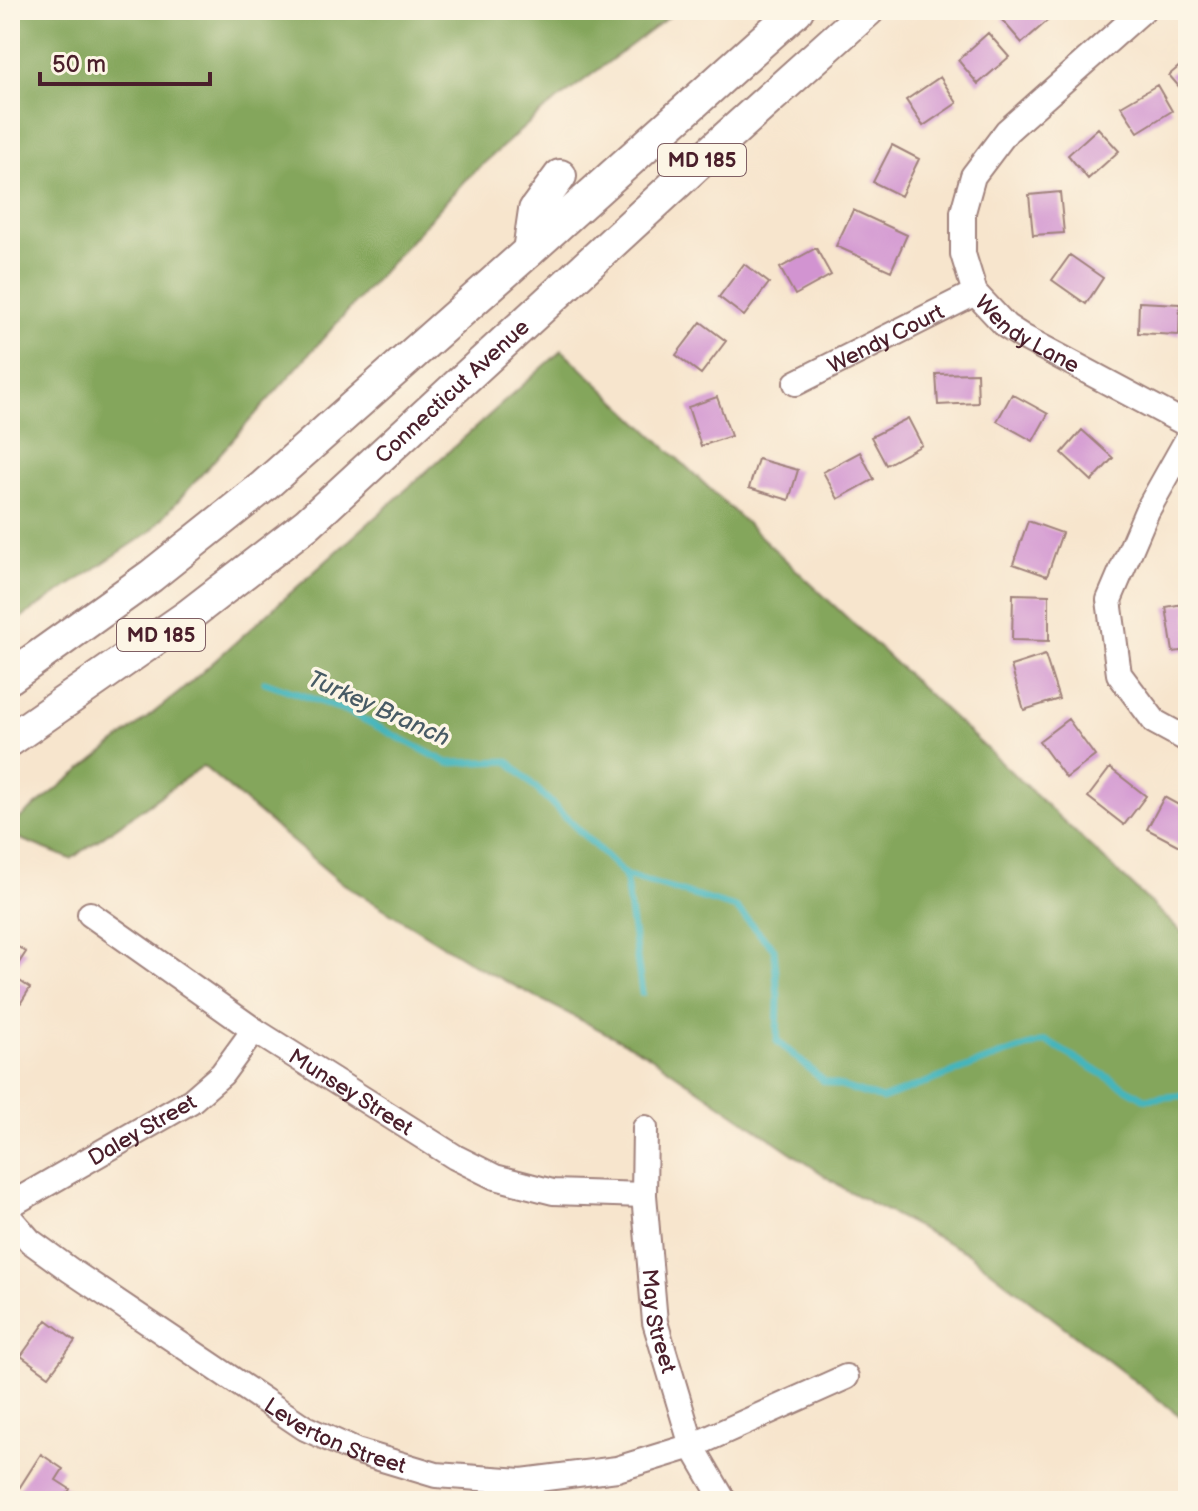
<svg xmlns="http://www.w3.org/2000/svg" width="1198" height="1511" font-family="'Balsamiq Sans',sans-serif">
	<rect width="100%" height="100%" fill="#fcf5e5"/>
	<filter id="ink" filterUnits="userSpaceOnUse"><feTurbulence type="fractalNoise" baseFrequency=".0125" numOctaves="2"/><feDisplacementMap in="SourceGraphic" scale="16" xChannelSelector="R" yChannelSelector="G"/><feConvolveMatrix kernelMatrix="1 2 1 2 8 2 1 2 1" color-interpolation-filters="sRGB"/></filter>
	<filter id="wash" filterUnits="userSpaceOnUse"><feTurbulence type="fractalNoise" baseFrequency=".006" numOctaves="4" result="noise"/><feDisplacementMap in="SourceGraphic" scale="32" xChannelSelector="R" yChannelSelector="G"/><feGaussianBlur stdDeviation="1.8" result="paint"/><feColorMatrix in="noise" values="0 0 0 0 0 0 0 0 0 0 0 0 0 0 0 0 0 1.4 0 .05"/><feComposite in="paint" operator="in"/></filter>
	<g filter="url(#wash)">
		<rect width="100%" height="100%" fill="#f7e5cd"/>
		<path fill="#84a65b" stroke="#676243" stroke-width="2" d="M10 10H678L539 114 464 181 150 532 10 625Z
			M562 350 1188 938V1422L968 1253 846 1190 645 1053 476 966 339 881 203 766 71 859 10 835V826L181 691Z"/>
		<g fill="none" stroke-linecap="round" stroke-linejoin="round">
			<path stroke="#45b5bc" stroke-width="7" d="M265 682 349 712 448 763 508 761 625 875 736 908 774 949 778 998 777 1041 824 1081 882 1099 1001 1055 1046 1041 1145 1099 1188 1095
				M625 875 642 993"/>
		</g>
		<g id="blocks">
			<path fill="#d294d1" d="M1014 10H1047L1053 16 1022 43 1002 20Z
				M988 33 1009 57 978 84 958 60Z
				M1188 59V97L1169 75Z
				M940 77 957 103 923 126 906 100Z
				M1157 85 1172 111 1138 132 1121 106Z
				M1098 128 1119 151 1088 179 1068 155Z
				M892 145 919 159 901 196 873 182Z
				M1060 192 1064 233 1033 235 1029 195Z
				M853 210 907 235 891 271 836 246Z
				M816 248 831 275 795 295 780 268Z
				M1070 255 1103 278 1086 304 1052 280Z
				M744 264 769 283 744 316 719 297Z
				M1139 302 1180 304 1179 335 1138 333Z
				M701 322 726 341 701 374 676 355Z
				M977 373 978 403 938 405 936 374Z
				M1012 394 1048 414 1033 441 997 421Z
				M717 397 731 436 701 446 688 407Z
				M908 418 922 445 886 465 871 437Z
				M1082 430 1113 458 1092 481 1062 453Z
				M860 452 874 479 838 499 823 472Z
				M758 459 798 470 789 500 749 488Z
				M1028 521 1062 533 1047 576 1013 564Z
				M1013 594 1049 595V641L1012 640Z
				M1188 603V650L1173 652 1166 607Z
				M1045 655 1059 699 1024 710 1011 666Z
				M1068 719 1095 756 1066 778 1039 741Z
				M1110 768 1146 796 1124 825 1088 797Z
				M1164 797 1188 810 1187 850 1147 829Z
				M10 942 26 952 11 975 30 988 10 1020Z
				M47 1320 75 1341 49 1376 21 1356Z
				M41 1454 63 1469 56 1480 70 1489 63 1501H11Z"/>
		</g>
	</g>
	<g filter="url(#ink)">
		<use href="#blocks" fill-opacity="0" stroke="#a0827c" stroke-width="2"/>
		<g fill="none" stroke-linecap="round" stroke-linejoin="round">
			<g stroke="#a0827c" stroke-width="28">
				<g id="minor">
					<path id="s1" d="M1143 10 1007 131 973 176 963 212V254L975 293 1006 326 1023 337 1188 425"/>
					<path id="s2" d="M796 383 975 293"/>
					<path d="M1188 438 1147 511 1109 600 1119 674 1155 722 1188 740"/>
					<path id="s3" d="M90 914 254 1030 455 1157 495 1177 553 1192 644 1195"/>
					<path id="s4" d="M645 1128 644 1195 655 1322 692 1446 724 1501"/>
					<path id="s5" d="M10 1205 191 1101 222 1074 254 1030"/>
					<path id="s6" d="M10 1218 30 1241 70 1270 305 1428 356 1451 436 1475 522 1481 617 1469 692 1446 846 1377"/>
				</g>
			</g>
			<g stroke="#a0827c" stroke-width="36">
				<g id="major">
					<path d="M529 251 535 210 560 176"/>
					<path d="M10 677 151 576 264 486 529 251 797 10"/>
					<path id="s7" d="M10 740 188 616 307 524 717 146 868 10"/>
				</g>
			</g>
			<use href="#minor" stroke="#fff" stroke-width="24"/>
			<use href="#major" stroke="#fff" stroke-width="32"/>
		</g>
	</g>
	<g text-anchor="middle" stroke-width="7" stroke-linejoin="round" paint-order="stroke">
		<g fill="#fcf5e5" stroke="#7f5f63" stroke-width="2">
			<rect x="658" y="144" width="88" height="32" rx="6"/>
			<rect x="117" y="619" width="88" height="32" rx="6"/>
		</g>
		<g font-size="20" font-weight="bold" fill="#4a1f2b">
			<text x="702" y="167">MD 185</text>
			<text x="161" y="642">MD 185</text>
		</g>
		<g font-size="22" fill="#4a1f2b" stroke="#fcf5e5">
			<text dy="8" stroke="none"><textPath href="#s1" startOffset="426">Wendy Lane</textPath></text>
			<text dy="8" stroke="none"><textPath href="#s2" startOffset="100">Wendy Court</textPath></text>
			<text dy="8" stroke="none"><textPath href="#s7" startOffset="564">Connecticut Avenue</textPath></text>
			<text dy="8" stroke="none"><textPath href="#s3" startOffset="316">Munsey Street</textPath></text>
			<text dy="8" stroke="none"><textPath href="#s5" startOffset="152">Daley Street</textPath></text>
			<text dy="8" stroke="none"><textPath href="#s4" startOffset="194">May Street</textPath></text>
			<text dy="8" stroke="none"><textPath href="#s6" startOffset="394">Leverton Street</textPath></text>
		</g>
		<g font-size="24" font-style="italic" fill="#485b65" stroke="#fcf5e5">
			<text transform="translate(379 708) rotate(24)" y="8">Turkey Branch</text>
		</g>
	</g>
	<rect width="1198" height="1511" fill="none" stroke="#fcf5e5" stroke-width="40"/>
	<path d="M40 72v12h170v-12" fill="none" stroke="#4a1f2b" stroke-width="4"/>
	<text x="52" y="72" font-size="24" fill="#4a1f2b" stroke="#fcf5e5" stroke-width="6" paint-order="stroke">50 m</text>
</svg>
